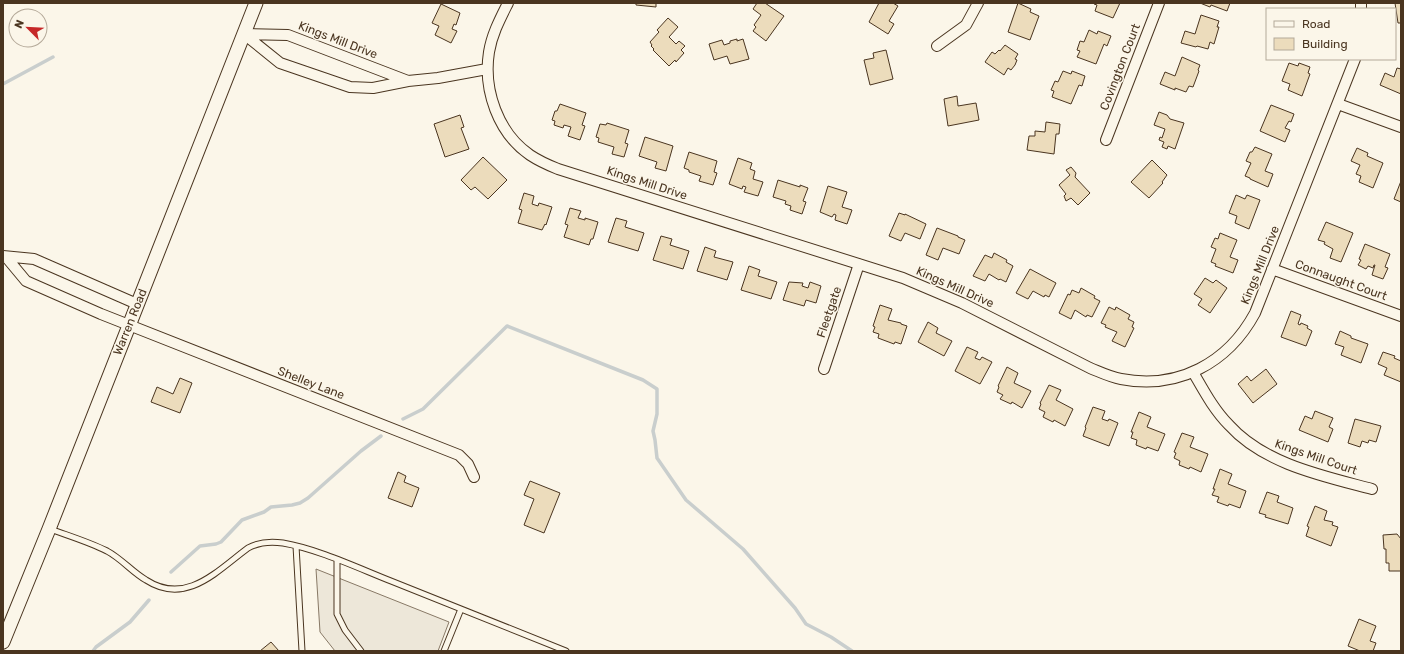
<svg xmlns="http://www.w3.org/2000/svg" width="1404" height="654" font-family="Rubik,sans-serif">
	<rect width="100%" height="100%" fill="#fbf6e9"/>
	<path fill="#ede7d9" stroke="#887966" d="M316 569 449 622 438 651H335L320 632Z"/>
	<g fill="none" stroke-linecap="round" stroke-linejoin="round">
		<path stroke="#c9cecd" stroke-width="3.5" d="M3 84 53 57
			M403 419 423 409 507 326 643 380 657 389V414L653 431 655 440 657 458 686 500 743 549 795 608 806 624 831 637 852 651
			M171 572 200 546 216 544 221 542 242 520 264 512 271 507 292 505 300 503 308 498 361 451 381 436
			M93 651 96 647 130 622 149 600"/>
	</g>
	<path fill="#ecdcbc" stroke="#4a3520" d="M636 3H656V7L636 5Z
		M757 3H765L784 16 766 41 753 31 756 27 754 25 761 15 753 9Z
		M879 3H893L898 6 889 21 894 24 888 34 869 22Z
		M1018 3 1031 9 1030 12 1039 16 1030 40 1008 32Z
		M1094 3H1120L1113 18 1095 11 1097 5 1094 4Z
		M1200 3H1230L1227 11 1211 5 1210 7Z
		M1395 3H1401V23H1398Z
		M441 4 460 13 456 25 454 24 452 29 457 31 451 43 435 35 439 26 432 23Z
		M1201 15 1219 21 1217 27H1219L1214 44 1210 42 1208 49 1197 46 1196 47 1181 43 1185 31 1195 34Z
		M668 18 678 27 669 37 676 44 679 41 685 46 681 50 684 53 676 62 675 60 669 66 653 50 654 49 651 46 652 45 650 42 659 32 657 30Z
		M1089 30 1097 34 1098 31 1111 36 1107 46 1104 44 1096 64 1077 57 1080 51 1077 50 1080 41 1084 42Z
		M737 39V41L743 39 749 59 730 64 727 56 714 60 709 44 722 40 724 45 730 43V41Z
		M1005 45 1018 54 1015 59 1017 60 1015 65 1011 70 1008 68 1004 75 985 62 992 52 995 54 999 50 1000 51Z
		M886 50 893 79 870 85 864 60 874 58 873 53Z
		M1182 57 1200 65 1198 70 1199 71 1193 87 1189 86 1186 92 1175 88V90L1160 84 1165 72 1175 76Z
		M1289 63 1298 66 1299 63 1310 67 1308 73 1310 74 1302 96 1288 90 1290 84 1282 81Z
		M1397 68 1401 69V94L1380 85 1385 73 1394 77Z
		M1063 71 1071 74 1072 71 1085 76 1082 86 1079 85 1071 104 1052 97 1054 91 1051 90 1055 81 1058 82Z
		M957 96 958 106 976 103 979 120 948 126 944 99Z
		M560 104 586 113 582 125 585 126 580 140 568 136 571 127 564 125 563 128 554 125 555 121 552 120 555 111H557Z
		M1271 105 1294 114 1291 122 1289 121 1285 128 1290 130 1285 142 1260 131Z
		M1159 112 1167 115 1170 119 1184 123 1175 149 1168 146 1167 149 1162 147 1164 142 1159 140 1160 137 1162 138 1165 129 1154 125Z
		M460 115 464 127 461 128 469 149 445 157 434 124Z
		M1046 122 1060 124 1059 134H1056L1054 154 1027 150 1029 136H1035V131L1045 132Z
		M607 123 629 130 625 143 628 144 624 157 612 154 614 147 598 142 599 138 596 137 600 124 606 125Z
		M645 137 673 146 666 171 655 168 657 162 639 156Z
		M1255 147 1272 154 1265 171 1273 174 1268 187 1250 179V178L1245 176 1251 163 1246 161 1250 152H1252Z
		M1357 148 1368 153 1367 156 1383 163 1373 188 1359 182 1361 176 1356 174 1360 165 1351 161Z
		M689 152 717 161 714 172 717 173 713 185 699 181 701 176 689 172V170L684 168Z
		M483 157 507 180 488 199 475 187 471 190 461 180Z
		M738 158 752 163 750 169 755 171 753 179 763 182 758 196 744 192 746 187 743 186 742 189 729 184Z
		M1152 160 1167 175 1162 182 1163 183 1149 198 1131 182Z
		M1071 167 1076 173 1075 177 1090 193 1078 205 1071 198 1066 201 1064 196 1066 194 1059 185 1070 175 1066 170Z
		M778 180 800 187V185L808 188 803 201 806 202 802 214 790 210 791 206 785 204 786 201 773 197Z
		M1401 181V202L1394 199Z
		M828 186 847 192 842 207 852 210 847 224 835 220 836 215 834 214 832 217 820 212Z
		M524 193 534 196 532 204 538 206 539 203 552 207 546 225 545 224 542 230 518 223 522 210 519 209Z
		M1236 195 1245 199 1247 195 1260 200 1249 229 1235 223 1237 216 1229 213Z
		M570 208 581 211 578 218 585 220V218L598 222 593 239H591L589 245 564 237 568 225 565 224Z
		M899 213 905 215V214L926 224 920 239 905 233 901 241 889 236Z
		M616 218 627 221 625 227 644 233 638 251 608 242Z
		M1326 222 1353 233 1341 262 1330 258 1333 249 1324 244 1325 242 1318 240Z
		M937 228 958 236V237L965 240 959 254 943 248 938 260 926 255Z
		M1220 233 1237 240 1230 257 1238 260 1233 273 1215 266 1216 264 1211 262 1216 249 1211 247 1215 238 1218 239Z
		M661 236 672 239 670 245 689 251 683 269 653 260Z
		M1365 244 1390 254 1385 267 1388 268 1383 279 1372 275 1375 265H1374L1373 268 1368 266 1366 269 1358 265 1361 260 1359 259Z
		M705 247 716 251 714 257 733 262 727 280 697 271Z
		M994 253 1007 260 1006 262 1013 266 1006 282 1000 279 999 280 989 274 985 281 973 276 985 255 992 258Z
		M749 266 760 270 758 276 777 282 771 299 741 290Z
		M1030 269 1056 283 1049 297 1045 295 1044 297 1033 291 1028 299 1016 293Z
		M1205 278 1213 283 1216 280 1227 288 1210 313 1198 305 1202 299 1194 294Z
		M789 282 803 283 802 286 808 288 810 282 821 286 816 303 806 300 804 306 783 300Z
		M1081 288 1095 296 1094 298 1100 301 1092 317 1087 315 1086 317 1075 310 1071 319 1059 313 1068 294 1070 295 1072 290 1079 293Z
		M880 305 892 309 888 320 901 323V324L907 326 901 344 895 342 894 344 878 338 879 334 873 332 875 327 873 326Z
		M1109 307 1115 310 1116 307 1130 315 1128 319 1134 322 1132 327 1134 328 1125 347 1112 341 1117 332 1105 327 1106 325 1101 323Z
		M1291 311 1301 315 1298 324 1300 325 1301 323 1308 326 1307 328 1312 331 1306 346 1281 337Z
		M928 322 938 328 936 333 952 341 944 356 918 342Z
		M1340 331 1351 336V338L1368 344 1361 363 1341 355 1344 347 1335 344Z
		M967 347 978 352 975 358 980 360 982 357 992 362 980 384 955 371Z
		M1383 352 1395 356 1394 358 1401 361V382L1384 375 1387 368 1378 364Z
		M1007 367 1018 373 1014 383 1031 391 1022 408 1012 402 1011 404 1000 399 1003 395 997 392 999 387 998 386Z
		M1266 369 1277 384 1253 403 1238 384 1247 376 1251 381Z
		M180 378 192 383 180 413 151 402 157 387 173 394Z
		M1049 385 1061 390 1056 400 1073 409 1065 426 1054 420 1053 422 1043 417 1045 412 1039 409 1041 404 1040 403Z
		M1093 407 1105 411 1102 419 1108 421 1109 419 1118 423 1109 446 1083 436 1086 428 1085 427Z
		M1315 411 1333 418 1329 427 1333 429 1328 442 1299 430 1305 416 1312 419Z
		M1139 412 1151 417 1147 427 1165 434 1158 451 1147 447 1146 449 1136 445 1137 440 1131 438 1133 432H1131Z
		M1355 419 1381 426 1376 442 1369 440 1368 443 1362 441 1360 447 1348 443Z
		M1182 433 1194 437 1190 447 1208 454 1201 472 1190 467 1189 469 1179 465 1180 461 1174 458 1176 453 1174 452Z
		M1220 469 1232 474 1228 484 1246 491 1240 508 1229 504 1228 506 1217 502 1219 497 1212 495 1215 489H1213Z
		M398 472 406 476 404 482 419 488 412 507 388 498Z
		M530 481 560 493 544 533 524 525 534 499 524 495Z
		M1267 492 1279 496 1277 502 1293 508 1288 524 1265 517 1266 515 1259 513Z
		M1315 506 1327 511 1324 520 1333 522 1332 525 1338 527 1331 546 1306 536 1309 527 1307 526Z
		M1397 534 1401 539V571H1389V563H1386V549H1384L1383 535Z
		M1359 619 1376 626 1370 641 1376 643 1373 651H1360L1348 646Z
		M271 642 279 651H260Z"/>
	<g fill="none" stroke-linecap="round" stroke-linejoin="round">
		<g stroke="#4a3520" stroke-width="7">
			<path id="service" d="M50 529C69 536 89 542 107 551 122 559 132 572 146 580 186 606 217 571 248 548 259 542 270 541 283 543 318 549 358 568 391 581 450 605 508 628 566 651
				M296 546 302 651
				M337 560V614L345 630 361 651
				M444 651 461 609"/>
		</g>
		<g stroke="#4a3520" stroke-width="12">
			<path id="minor" d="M508 3C500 19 492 34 489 52 483 90 498 133 530 155 539 161 548 165 558 169L903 278 962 303 1090 368C1100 372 1110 377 1121 379 1178 390 1228 363 1255 313L1355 59
				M1361 3V9
				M244 34 280 63 350 87 373 88 408 81 438 78 487 69
				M244 34 288 35 408 81
				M937 46 966 25 978 3
				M1338 104 1401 127
				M1106 140 1159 3
				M3 256 34 259 137 304
				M6 257 26 281 101 314 459 455 468 464 474 477
				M1272 269 1401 316
				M824 369 859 264
				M1193 372C1204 391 1214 410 1229 425 1264 464 1323 476 1372 489"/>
		</g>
		<g stroke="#4a3520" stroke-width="15">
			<path id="tertiary" d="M3 642 49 529 256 3"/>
		</g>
		<use href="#service" stroke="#fbf6e9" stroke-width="5"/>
		<use href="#minor" stroke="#fbf6e9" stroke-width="10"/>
		<use href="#tertiary" stroke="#fbf6e9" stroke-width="13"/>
	</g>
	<g text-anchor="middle" stroke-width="3" stroke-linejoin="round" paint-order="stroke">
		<g font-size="12" fill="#4a3520" stroke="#fbf6e9">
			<text transform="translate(338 40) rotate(21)" y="4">Kings Mill Drive</text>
			<text transform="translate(1120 67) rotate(-69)" y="4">Covington Court</text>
			<text transform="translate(647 183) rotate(18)" y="4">Kings Mill Drive</text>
			<text transform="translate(1260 265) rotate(-68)" y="4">Kings Mill Drive</text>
			<text transform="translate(1341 280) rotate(20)" y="4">Connaught Court</text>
			<text transform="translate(955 287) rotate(24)" y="4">Kings Mill Drive</text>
			<text transform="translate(829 312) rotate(-71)" y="4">Fleetgate</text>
			<text transform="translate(130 322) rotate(-68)" y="4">Warren Road</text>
			<text transform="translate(311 383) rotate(21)" y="4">Shelley Lane</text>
			<text transform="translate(1316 457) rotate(19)" y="4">Kings Mill Court</text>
		</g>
	</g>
	<rect width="1404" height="654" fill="none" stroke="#4a3520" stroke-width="8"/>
	<rect x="1266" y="8" width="130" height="52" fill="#fbf6e9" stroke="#b4a999"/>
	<rect x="1274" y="21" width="20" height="6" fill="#fbf6e9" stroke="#b4a999"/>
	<text x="1302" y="28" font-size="12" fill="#4a3520">Road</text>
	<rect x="1274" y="38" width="20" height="12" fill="#ecdcbc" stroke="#b4a999"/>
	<text x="1302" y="48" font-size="12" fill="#4a3520">Building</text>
	<g transform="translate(28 28) rotate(294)"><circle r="19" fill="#fbf6e9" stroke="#b4a999"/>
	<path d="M0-3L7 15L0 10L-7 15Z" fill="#c62828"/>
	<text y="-6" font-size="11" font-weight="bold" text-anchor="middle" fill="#4a3520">N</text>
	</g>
</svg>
